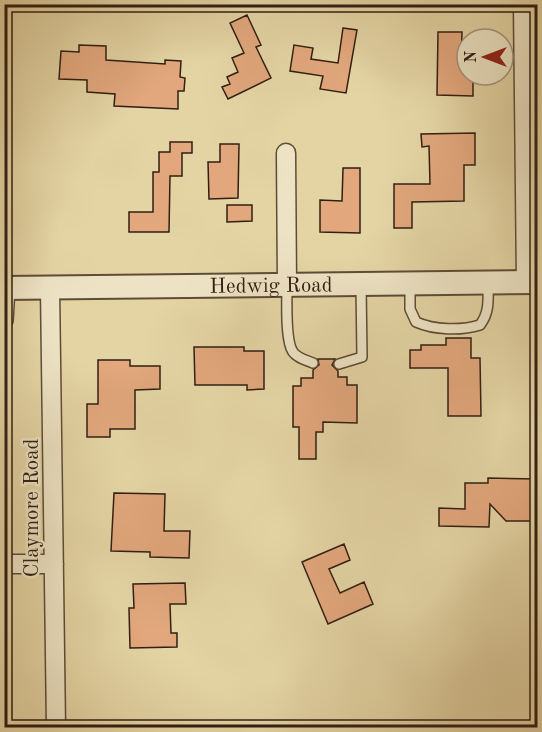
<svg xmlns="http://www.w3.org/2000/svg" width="542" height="732" font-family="'Old Standard TT',serif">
	<rect width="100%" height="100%" fill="#e4d4a4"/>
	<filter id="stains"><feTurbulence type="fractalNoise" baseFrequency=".00333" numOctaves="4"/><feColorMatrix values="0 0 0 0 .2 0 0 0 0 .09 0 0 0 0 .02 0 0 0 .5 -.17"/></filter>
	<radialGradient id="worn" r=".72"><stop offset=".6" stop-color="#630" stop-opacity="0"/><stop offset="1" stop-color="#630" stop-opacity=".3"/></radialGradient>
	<path fill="#e2a77c" stroke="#311f12" stroke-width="1.5" d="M247 15 261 45 256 47 271 78 228 99 222 87 230 84 227 77 238 72 232 58 244 53 230 23Z
		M343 28 357 30 346 93 320 89 323 76 290 71 294 45 313 48 311 59 338 63Z
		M438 32H462L461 65H467V75H473V96L437 95Z
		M79 45 106 46V60L165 64V60L181 61 180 77 185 78 184 91H178V109L114 106 115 94 87 92V80L59 79 61 51 79 52Z
		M475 133V165H464V201L412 202V228H394V184H430L429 146 422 147 421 134Z
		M170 142H192V153H182V176H170L169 232H129V212H153V172H159V152H170Z
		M220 144H239L238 198 209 199 208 162H220Z
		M343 168H360V233L320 232V200L342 201Z
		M227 205H252V221L227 222Z
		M446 338H471V358H480L481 416H448V368H410V350H421V345H446Z
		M194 347H244V351H264V389L247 390V385H195Z
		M318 359H335L332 365 338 371V377H347V385H357V423L323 422V432H316V459H299V427H293V386H301V378H313V370L319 365Z
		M98 360H130V366H160V389L135 390V429H110V437H87V404H98Z
		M488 478 537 479V521H506L490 504 489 527 439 526V508L465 509V483H488Z
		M114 493 165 494 164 531H190L189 558 150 557V552L111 551Z
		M344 544 350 560 329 569 340 593 364 582 373 604 328 624 302 562Z
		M185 583 186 604H170L171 633H177V647L130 648 129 608H134L133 584Z"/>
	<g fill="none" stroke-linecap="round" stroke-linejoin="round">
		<g stroke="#5e4c36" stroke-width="12">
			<path id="service" d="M410 284V309L416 322C434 330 461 331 480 325 490 312 488 299 488 283
				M287 286C287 301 285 341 293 352 297 358 306 360 313 363
				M4 326 8 321 10 288
				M339 364 362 357 361 285"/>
		</g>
		<g stroke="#5e4c36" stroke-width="21">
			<path id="minor" d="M523 4 526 283
				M286 153 287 286
				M50 288 56 728
				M4 564H54"/>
		</g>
		<g stroke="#5e4c36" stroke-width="26">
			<g id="tertiary">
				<path id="s1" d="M4 288 538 282"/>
			</g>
		</g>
		<use href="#service" stroke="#ede3c4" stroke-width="9"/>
		<use href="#minor" stroke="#ede3c4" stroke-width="18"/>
		<use href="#tertiary" stroke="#ede3c4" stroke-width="22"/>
	</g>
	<g text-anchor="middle" stroke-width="5" stroke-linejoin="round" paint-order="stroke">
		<g font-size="21" fill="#311f12" stroke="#ede3c4">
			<text dy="7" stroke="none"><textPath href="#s1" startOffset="267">Hedwig Road</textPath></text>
			<text transform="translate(31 508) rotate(-90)" y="7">Claymore Road</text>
		</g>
	</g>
	<rect width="542" height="732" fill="none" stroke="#e4d4a4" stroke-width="24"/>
	<rect x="6" y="6" width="530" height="720" fill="none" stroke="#311f12" stroke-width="3"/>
	<rect x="12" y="12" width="518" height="708" fill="none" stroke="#311f12" stroke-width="1.5"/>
	<g transform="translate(485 57) rotate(270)"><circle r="28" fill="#ede3c4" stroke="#a2957d" stroke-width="1.5"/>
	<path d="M0-4.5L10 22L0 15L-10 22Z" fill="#8f2418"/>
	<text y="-9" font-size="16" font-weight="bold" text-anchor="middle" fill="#311f12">N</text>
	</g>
	<rect width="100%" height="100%" filter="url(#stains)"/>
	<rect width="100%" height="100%" fill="url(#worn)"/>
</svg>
